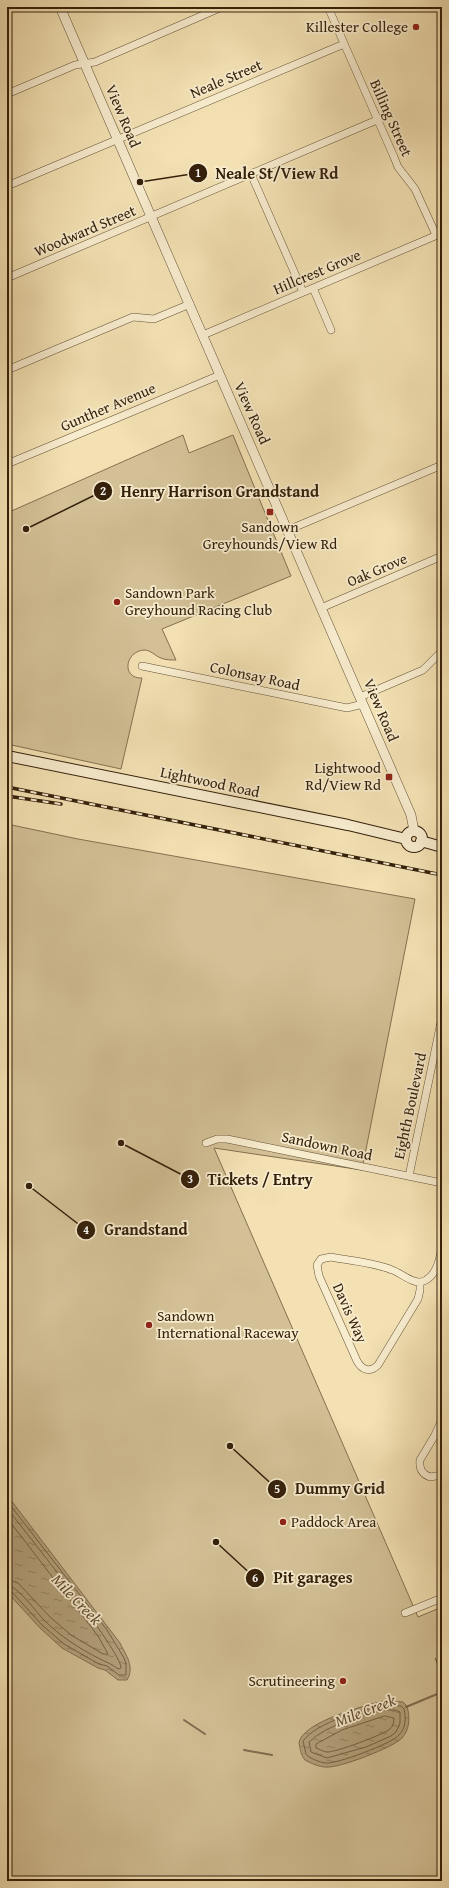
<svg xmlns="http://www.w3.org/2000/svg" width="449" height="1888" font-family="'Gentium Book Plus',serif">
	<defs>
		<pattern id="water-ripples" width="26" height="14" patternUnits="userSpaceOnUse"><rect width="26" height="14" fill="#b29f7a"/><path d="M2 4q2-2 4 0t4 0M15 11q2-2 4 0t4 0" fill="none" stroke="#928162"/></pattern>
	</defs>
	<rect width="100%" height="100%" fill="#f3e1b3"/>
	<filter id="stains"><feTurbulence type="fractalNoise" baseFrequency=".005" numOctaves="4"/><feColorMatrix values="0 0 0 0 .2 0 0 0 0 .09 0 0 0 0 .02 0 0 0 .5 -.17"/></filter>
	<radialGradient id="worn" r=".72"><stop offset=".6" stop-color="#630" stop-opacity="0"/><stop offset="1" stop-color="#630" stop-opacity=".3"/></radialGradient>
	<path fill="#d3c096" stroke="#847050" d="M183 435 189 453 233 435 291 576 162 629 176 660C171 660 165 660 161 658 155 656 151 650 144 650 124 652 122 679 142 678L121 769 7 744V513Z
		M7 824 78 839 415 899 362 1170 214 1148 418 1617 442 1607V1672L435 1658 442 1674V1881H7Z"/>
	<path fill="url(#water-ripples)" stroke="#806c4e" d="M7 1495 120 1643C126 1655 135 1667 127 1680H118L105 1670 98 1668 62 1648 40 1628 7 1592Z
		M383 1701 403 1702 407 1706C410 1717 410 1729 402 1738 394 1747 338 1769 325 1767 320 1767 310 1763 305 1760 301 1756 300 1748 299 1743 302 1722 364 1706 383 1701Z"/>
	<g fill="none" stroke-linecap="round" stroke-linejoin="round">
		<path stroke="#746042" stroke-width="1" d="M7 1501 107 1630 124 1658 126 1664V1675H119L107 1666 99 1664 64 1644 42 1625 12 1592 7 1590
			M7 1508C23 1529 122 1652 121 1668L118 1669C112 1664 106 1662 100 1659 80 1649 60 1636 44 1620 36 1612 18 1586 7 1585
			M7 1518 98 1636 108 1654H103L71 1635 50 1617 18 1583 7 1579
			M383 1705 401 1706 404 1709C406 1718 406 1728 399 1735 393 1743 335 1765 325 1763 320 1762 310 1759 306 1754L303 1741C317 1722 361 1711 383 1705Z
			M384 1710H395L400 1712V1723L396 1732 391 1736 366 1747 327 1758 311 1752 309 1742C328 1724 360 1717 384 1710Z
			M385 1716 394 1718C394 1722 393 1726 390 1729 385 1734 334 1753 327 1752 324 1752 319 1749 316 1748V1744L342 1730Z"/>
		<path stroke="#806c4e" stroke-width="2" d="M406 1707 442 1692
			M184 1720 205 1734
			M244 1750 272 1755"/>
		<g stroke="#645035" stroke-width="8">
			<path id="minor" d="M328 7 394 157 398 167 415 189 436 235
				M7 94 75 65 95 62 222 7
				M251 174 303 292
				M7 186 344 44
				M7 278 377 120
				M313 288 331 330
				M203 335 442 233
				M7 370 133 317 154 319 190 304
				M7 464 220 375
				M288 530 442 465
				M321 608 442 556
				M142 666 347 708 363 704
				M360 697 423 670 442 651
				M206 1143 217 1139H227L442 1183
				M409 1176 442 1017
				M420 1282V1290L418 1299 378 1365C370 1373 362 1370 357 1361L319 1276 317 1265 321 1259 331 1257C350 1261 373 1262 392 1270 402 1273 415 1287 426 1280 437 1274 440 1258 442 1247
				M442 1419 435 1435 420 1460C419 1469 422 1474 430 1477L442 1475
				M405 1613 442 1598"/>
		</g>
		<g stroke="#645035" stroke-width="10">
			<path id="tertiary" d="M60 7 411 815 414 831"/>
		</g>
		<g stroke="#35200b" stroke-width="12">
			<path id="secondary" d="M7 756 348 825 406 839
				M406 839a8 8 0 1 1 16 0a8 8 0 1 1-16 0Z
				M421 841 442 847"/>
		</g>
		<use href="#minor" stroke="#f7ecce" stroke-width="7"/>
		<use href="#tertiary" stroke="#f7ecce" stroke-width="9"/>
		<use href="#secondary" stroke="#f7ecce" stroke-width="10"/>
		<g stroke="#35200b" stroke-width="3.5">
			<path id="rail" d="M7 787 442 875
				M7 796 61 804"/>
		</g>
		<use href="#rail" stroke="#f7ecce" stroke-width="2" stroke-dasharray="6" stroke-linecap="butt"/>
	</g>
	<g fill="#8f2418" stroke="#f7ecce" stroke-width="1.5">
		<circle cx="416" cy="27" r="4"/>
		<rect x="266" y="508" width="8" height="8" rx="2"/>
		<circle cx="117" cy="602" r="4"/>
		<rect x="385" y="773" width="8" height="8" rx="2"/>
		<circle cx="149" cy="1325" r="4"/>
		<circle cx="283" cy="1522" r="4"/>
		<circle cx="343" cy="1681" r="4"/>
	</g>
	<g text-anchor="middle" stroke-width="3.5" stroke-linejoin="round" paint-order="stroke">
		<g font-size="15" fill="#35200b" stroke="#f7ecce" text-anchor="end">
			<text x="408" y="32">Killester College</text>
			<text x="270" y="532" text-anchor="middle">Sandown<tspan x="270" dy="17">Greyhounds/View Rd</tspan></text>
			<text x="125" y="598" text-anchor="start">Sandown Park<tspan x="125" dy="17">Greyhound Racing Club</tspan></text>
			<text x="381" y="773">Lightwood<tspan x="381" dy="17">Rd/View Rd</tspan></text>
			<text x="157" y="1321" text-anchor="start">Sandown<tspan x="157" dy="17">International Raceway</tspan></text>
			<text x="291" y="1527" text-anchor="start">Paddock Area</text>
			<text x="335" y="1686">Scrutineering</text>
		</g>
		<g font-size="15" fill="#35200b" stroke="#f7ecce">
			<text transform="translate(226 79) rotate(-23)" y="5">Neale Street</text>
			<text transform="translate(123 116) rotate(67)" y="5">View Road</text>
			<text transform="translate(391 118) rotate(66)" y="5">Billing Street</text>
			<text transform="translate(85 231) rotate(-23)" y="5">Woodward Street</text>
			<text transform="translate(317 272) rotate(-23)" y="5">Hillcrest Grove</text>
			<text transform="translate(108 407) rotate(-23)" y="5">Gunther Avenue</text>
			<text transform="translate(252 413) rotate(66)" y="5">View Road</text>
			<text transform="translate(377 570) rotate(-23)" y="5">Oak Grove</text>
			<text transform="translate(255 676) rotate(12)" y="5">Colonsay Road</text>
			<text transform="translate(381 710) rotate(67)" y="5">View Road</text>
			<text transform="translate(210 782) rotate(12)" y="5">Lightwood Road</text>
			<text transform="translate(410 1106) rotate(-78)" y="5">Eighth Boulevard</text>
			<text transform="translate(327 1146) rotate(12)" y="5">Sandown Road</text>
			<text transform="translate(350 1313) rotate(66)" y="5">Davis Way</text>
		</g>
		<g font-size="16" font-style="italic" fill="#614c32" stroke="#f7ecce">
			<text transform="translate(77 1599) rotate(46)" y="6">Mile Creek</text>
			<text transform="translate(365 1710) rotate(-21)" y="6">Mile Creek</text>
		</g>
	</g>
	<path fill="none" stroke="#35200b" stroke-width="1.5" d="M140 182L198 173M26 529L103 491M121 1143L190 1179M29 1186L86 1230M230 1446L277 1489M216 1542L255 1578"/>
	<g fill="#35200b" stroke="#f7ecce" stroke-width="1.5">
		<circle cx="140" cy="182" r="4"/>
		<circle cx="26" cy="529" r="4"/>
		<circle cx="121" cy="1143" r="4"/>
		<circle cx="29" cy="1186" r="4"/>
		<circle cx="230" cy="1446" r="4"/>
		<circle cx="216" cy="1542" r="4"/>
		<circle cx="198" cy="173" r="10"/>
		<circle cx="103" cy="491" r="10"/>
		<circle cx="190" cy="1179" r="10"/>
		<circle cx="86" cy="1230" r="10"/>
		<circle cx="277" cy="1489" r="10"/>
		<circle cx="255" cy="1578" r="10"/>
	</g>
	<g font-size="12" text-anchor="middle" font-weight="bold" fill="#fff">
		<text x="198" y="177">1</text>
		<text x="103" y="495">2</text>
		<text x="190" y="1183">3</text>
		<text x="86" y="1234">4</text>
		<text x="277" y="1493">5</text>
		<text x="255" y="1582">6</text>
	</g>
	<g font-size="16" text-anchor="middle" font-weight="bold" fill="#35200b" stroke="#f7ecce" stroke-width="3.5" stroke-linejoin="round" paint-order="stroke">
		<text x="277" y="179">Neale St/View Rd</text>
		<text x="220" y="497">Henry Harrison Grandstand</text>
		<text x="260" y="1185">Tickets / Entry</text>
		<text x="146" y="1235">Grandstand</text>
		<text x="340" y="1494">Dummy Grid</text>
		<text x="313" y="1583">Pit garages</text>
	</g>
	<rect width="449" height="1888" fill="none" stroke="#f3e1b3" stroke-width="24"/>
	<rect x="8" y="8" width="433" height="1872" fill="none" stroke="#35200b" stroke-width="2"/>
	<rect x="12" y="12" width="425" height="1864" fill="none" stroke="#35200b"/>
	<rect width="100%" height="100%" filter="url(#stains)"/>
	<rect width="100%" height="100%" fill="url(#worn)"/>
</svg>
